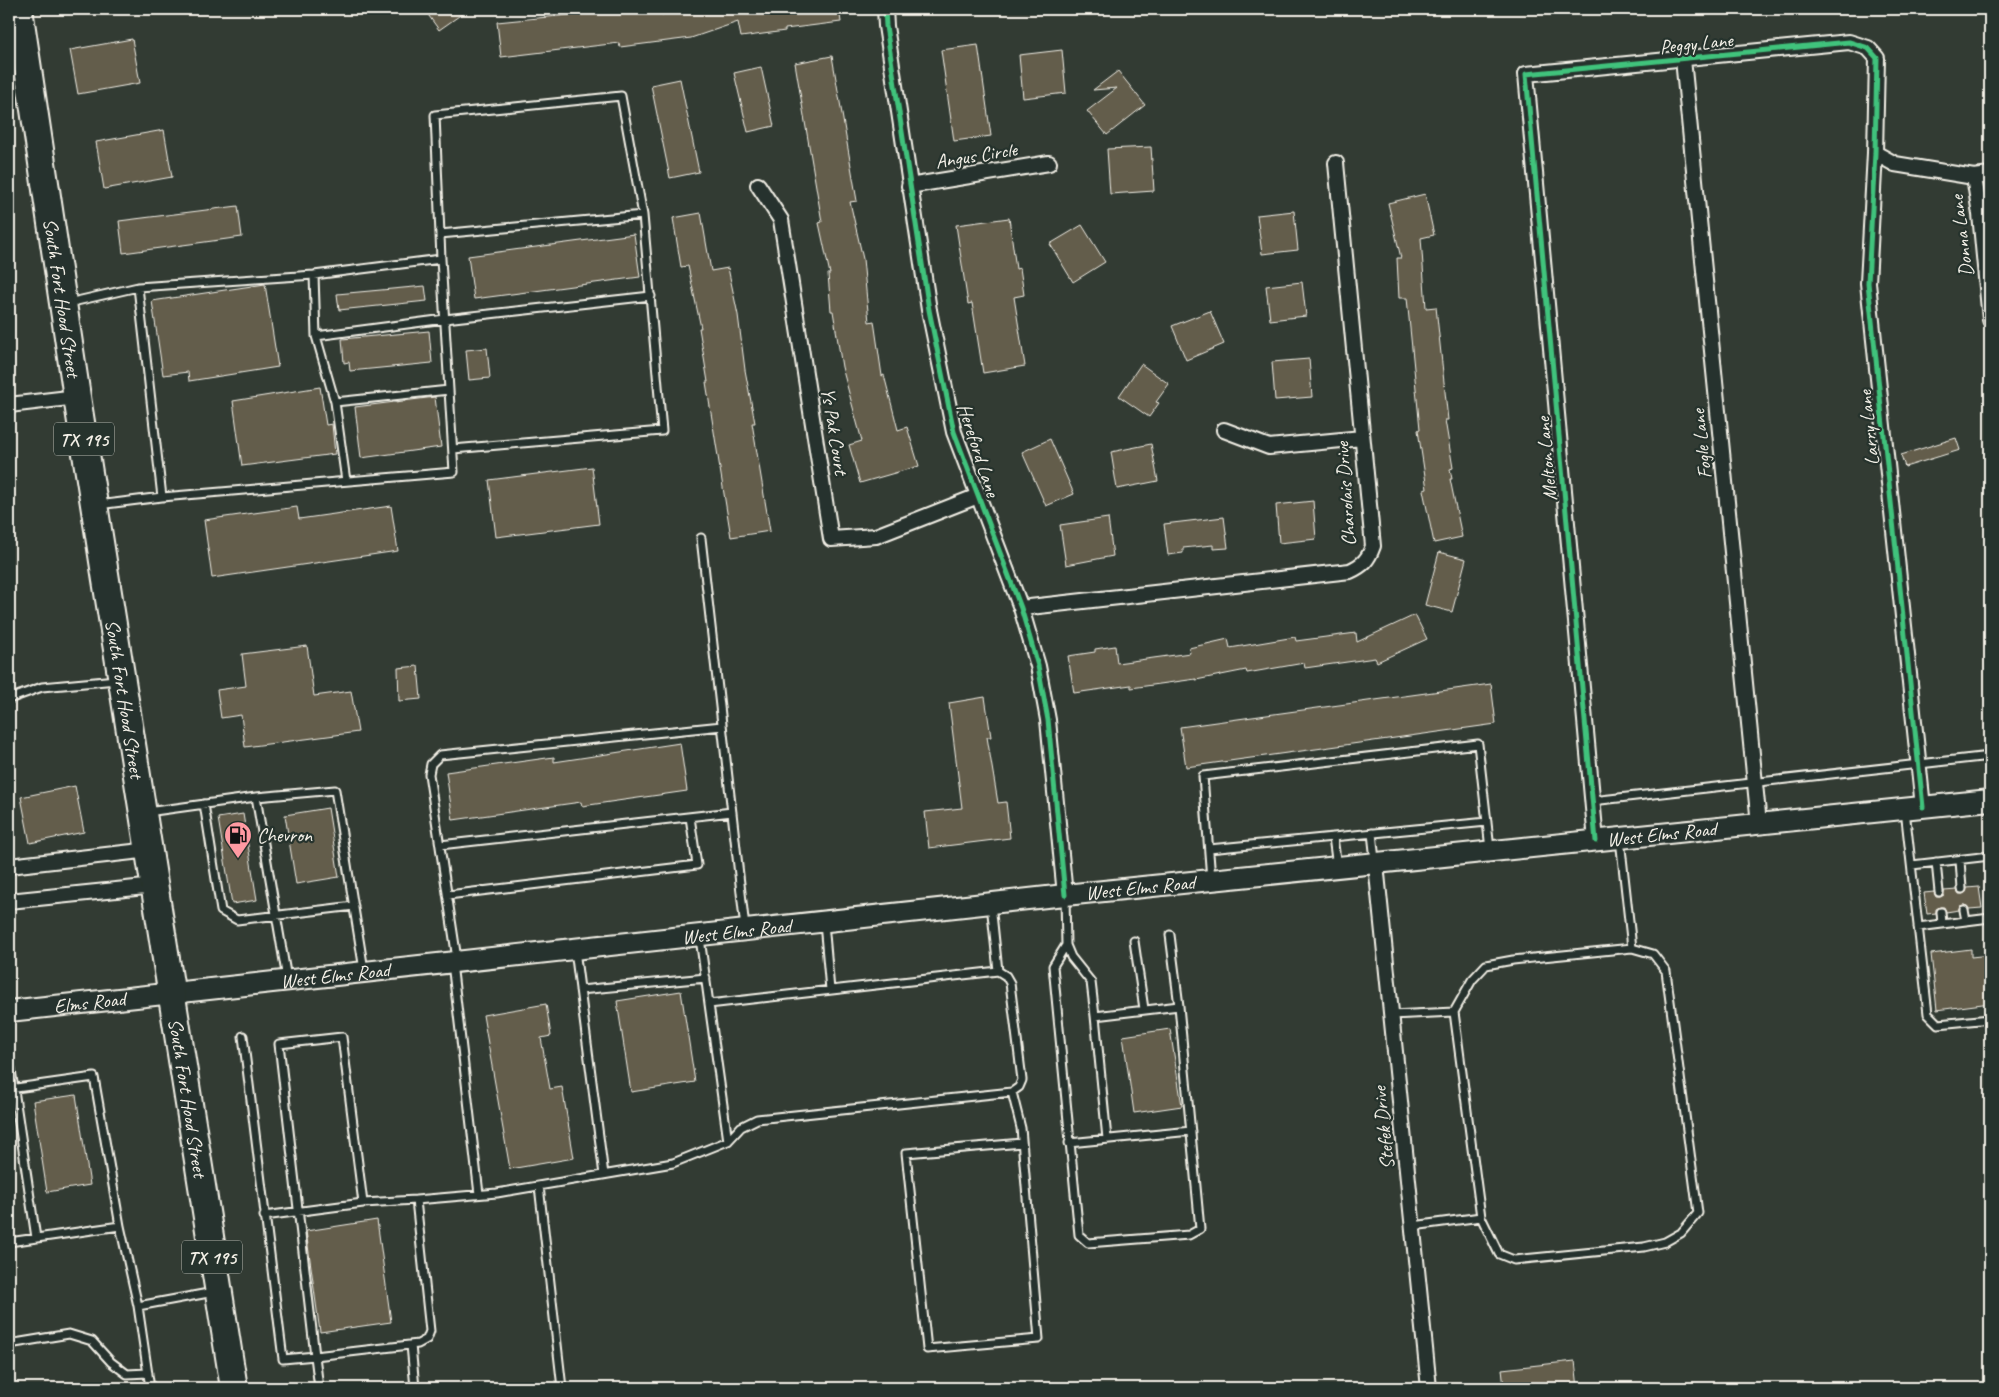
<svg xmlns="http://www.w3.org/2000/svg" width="1999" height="1397" font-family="Caveat,sans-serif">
	<rect width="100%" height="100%" fill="#323b33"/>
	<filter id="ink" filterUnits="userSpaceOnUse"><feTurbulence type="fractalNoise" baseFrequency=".02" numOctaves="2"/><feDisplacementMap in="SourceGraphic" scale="10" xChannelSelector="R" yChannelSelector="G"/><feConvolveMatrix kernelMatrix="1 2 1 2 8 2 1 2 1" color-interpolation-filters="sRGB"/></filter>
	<g filter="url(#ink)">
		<path fill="#635d4c" stroke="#f4f1e8" d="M424 9H469L439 30Z
			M630 9H662V15L680 9H839L841 22 785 29V31L741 37 738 22 691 38 620 47 619 43 501 57 497 22Z
			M132 39 140 83 78 94 70 50Z
			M978 45 991 136 954 141 941 50Z
			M1062 50 1066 93 1023 98 1019 55Z
			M832 56 857 201 850 202 863 259 869 322 874 321 882 376 884 375 898 430 907 427 919 466 860 483 849 445 862 441 842 367 833 311H831L828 274H830L819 223 822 222 795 63Z
			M761 67 774 126 748 132 734 73Z
			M1118 71 1145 105 1107 135 1087 111 1117 88 1093 90Z
			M680 79 699 172 670 178 651 85Z
			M164 130 172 177 104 189 96 142Z
			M1151 147 1154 191 1110 194 1107 149Z
			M1425 194 1434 235 1421 238 1426 308 1436 307 1448 420H1445L1453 468 1450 469 1452 479H1450L1462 537 1434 543 1423 490 1427 489 1418 430 1420 429 1407 298H1399L1397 258H1401L1388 203Z
			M238 206 242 237 123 253 119 221Z
			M1294 211 1298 250 1262 254 1257 215Z
			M701 213 711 271 728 268 738 315 745 370 755 423H752L770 531 731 537 706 382H708L699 328H701L688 266 681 267 673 218Z
			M1009 218 1016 269 1020 268 1024 295 1014 297 1025 366 983 373 972 303 968 304 956 225Z
			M1082 225 1105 262 1073 282 1050 244Z
			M634 234 640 277 474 299 468 256Z
			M1302 282 1306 316 1270 320 1266 286Z
			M265 284 278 367 189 381 188 372 163 375 152 301Z
			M425 286 427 301 339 310 337 294Z
			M1210 311 1224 344 1186 360 1172 326Z
			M429 331 432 363 350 371 349 362 344 363 342 339Z
			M487 348 490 378 469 380 466 350Z
			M1309 359 1312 397 1275 400 1272 362Z
			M1141 364 1169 384 1156 402 1159 403 1149 417 1119 396Z
			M320 387 326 425 332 424 335 454 242 466 233 401Z
			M435 397 441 447 361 458 355 407Z
			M1956 438 1960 450 1905 467 1901 455Z
			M1050 439 1074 494 1046 506 1022 452Z
			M1151 444 1158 481 1117 489 1111 452Z
			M592 467 599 524 496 537 489 480Z
			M1313 501 1316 539 1279 543 1276 505Z
			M391 506 398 551 212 578 204 520 297 507 299 519Z
			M1224 517 1228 548 1213 549V545L1183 548V553L1168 555 1164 524Z
			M1108 518 1113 556 1066 565 1060 525Z
			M1439 552 1466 559 1452 612 1425 605Z
			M1415 615 1427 639 1377 662 1375 658 1305 668 1304 663 1247 673 1246 670 1196 680V679L1131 688V685L1074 693 1068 656 1095 652V649L1115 646 1117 663 1190 653 1189 648 1228 639 1230 648 1295 637 1296 641 1356 633 1357 642Z
			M307 646 314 696 351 691 358 732 245 747 241 715 221 718 217 690 246 686 242 654Z
			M418 666 421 699 399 701 398 668Z
			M1491 684 1496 724 1186 767 1180 727Z
			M985 697 991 737H987L998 803 1006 802 1010 838 929 848 925 812 962 808 949 703Z
			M680 743 687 791 582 806 581 802 453 820 446 772 554 757V762Z
			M75 786 84 832 30 843 21 797Z
			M328 808 339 877 296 884 285 815Z
			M243 814 257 900 232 904 218 818Z
			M1979 887 1982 908 1969 909 1964 905 1960 906 1959 910 1946 912 1944 907H1940L1936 909V913L1927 914 1924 893 1934 892 1936 897H1940L1944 895V891L1957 890 1959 894H1963L1966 892 1967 888Z
			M1971 949V957L1990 955V1003L1937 1010 1931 954Z
			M681 991 695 1082 631 1092 617 1001Z
			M546 1004 551 1036 541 1038 550 1089 562 1087 574 1158 510 1169 483 1015Z
			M1170 1029 1182 1106 1134 1113 1123 1036Z
			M76 1095 90 1185 47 1192 33 1101Z
			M377 1220 391 1322 320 1332 306 1231Z
			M1575 1361 1578 1388H1504L1502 1369Z"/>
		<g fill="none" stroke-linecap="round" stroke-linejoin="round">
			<g stroke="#f4f1e8" stroke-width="11">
				<path id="lane" d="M440 234 643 215 621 96 435 115 441 259
					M314 275 316 336 335 402 346 481
					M138 287 162 497
					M68 303 138 287 314 275 441 259 454 472 162 497 98 505
					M316 336 445 319 651 296
					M335 402 449 390
					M453 449 662 431 643 215
					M701 538 745 928
					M9 699 42 687 116 680
					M256 797 335 790 364 970
					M1592 801 1990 756
					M204 804 221 911 237 920 354 906
					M1905 810 1928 1014 1938 1024 1990 1019
					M147 812 256 797 287 979
					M1372 833 1375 860
					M1333 837 1337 867
					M440 845 732 812
					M1209 849 1487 822
					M1960 860 1962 889
					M1936 862 1939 892
					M1912 865 1990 856
					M1211 879 1203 776 1478 744 1490 849
					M448 895 697 865 690 817
					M1065 896 1066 945 1053 966 1079 1235 1088 1243 1189 1235 1200 1229 1179 1006 1095 1016 1091 982 1071 957 1066 945
					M1964 910 1966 921
					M1941 912 1942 924
					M824 923 830 990
					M1918 927 1990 918
					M1170 935 1179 1006
					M700 938 709 1004
					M1134 941 1144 1009
					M575 950 604 1175
					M457 959 429 774 431 764 440 755 722 726
					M452 963 479 1194
					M580 990 706 978
					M1454 1012 1472 980 1486 965 1513 960 1632 948
					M1391 1015 1454 1012 1481 1217
					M1095 1016 1107 1139
					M243 1036 283 1359 315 1356 279 1044 342 1037 363 1203
					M9 1056 36 1238
					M9 1089 94 1077 120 1226
					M1012 1092 1021 1128 1039 1339 927 1349 906 1153 1022 1143
					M728 1141 709 1004 998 971
					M1069 1143 1191 1131
					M539 1186 562 1388
					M264 1216 363 1203 416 1200 497 1193 673 1163 728 1141 741 1127 757 1119 1012 1092 1019 1087 1022 1080 1010 983 1006 976 998 971 991 904
					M1413 1226 1481 1217 1499 1254 1514 1260 1644 1247 1665 1242 1681 1233 1698 1213 1666 971 1653 954 1632 948 1620 839
					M9 1242 120 1226 138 1306 150 1388
					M138 1306 214 1292
					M9 1344 69 1334 92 1341 111 1362 127 1374 148 1373
					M411 1345 415 1388
					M319 1388 315 1356 418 1344 427 1339 430 1331 416 1200"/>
			</g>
			<g stroke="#f4f1e8" stroke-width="18">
				<path id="street" d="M885 9 886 26 929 310 954 432 1021 608 1038 666 1048 720 1065 895
					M1683 59 1759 824
					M1875 153 1895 164 1974 177 1990 175
					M1974 177 1980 214 1990 320
					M758 185 781 220 831 539 876 536 978 496
					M909 186 1049 163
					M9 405 77 397
					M1224 430 1269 447 1362 438
					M1021 608 1350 571C1363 565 1368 560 1373 546L1336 163
					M1596 841 1526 74 1849 42 1868 48 1877 58 1875 153 1868 283 1923 807
					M1376 864 1429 1388
					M9 866 150 850
					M9 901 155 886"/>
			</g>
			<g stroke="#f4f1e8" stroke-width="24">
				<g id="secondary">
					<path id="s1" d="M9 1011 1065 895 1990 800"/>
				</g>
			</g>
			<g stroke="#f4f1e8" stroke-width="30">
				<g id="highway">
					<path id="s2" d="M19 9 77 397 234 1388"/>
				</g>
			</g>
			<use href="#lane" stroke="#26332d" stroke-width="7"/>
			<use href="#street" stroke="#26332d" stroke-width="14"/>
			<use href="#secondary" stroke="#26332d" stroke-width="20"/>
			<use href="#highway" stroke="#26332d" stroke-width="26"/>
			<g stroke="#26332d" stroke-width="8">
				<path id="cycleway" d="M885 9 886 26 929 310 954 432 1021 608 1038 666 1048 720 1065 895
					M1596 841 1526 74 1849 42 1868 48 1877 58 1875 153 1868 283 1923 807"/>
			</g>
			<use href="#cycleway" stroke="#40c37c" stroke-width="5"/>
		</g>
	</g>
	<defs>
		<g id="fuel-pin" transform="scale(1.4375)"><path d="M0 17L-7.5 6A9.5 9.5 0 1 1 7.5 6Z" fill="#ff9aa2" stroke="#26332d"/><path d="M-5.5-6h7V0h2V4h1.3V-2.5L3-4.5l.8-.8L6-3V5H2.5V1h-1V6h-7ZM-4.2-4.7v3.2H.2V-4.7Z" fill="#111"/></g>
	</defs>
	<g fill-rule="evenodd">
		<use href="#fuel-pin" x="238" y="835"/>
	</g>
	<g text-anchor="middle" stroke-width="4.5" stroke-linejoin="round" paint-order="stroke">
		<g fill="#26332d" stroke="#b6b8b0" stroke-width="1">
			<rect x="54" y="422.5" width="60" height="33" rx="4"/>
			<rect x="182" y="1240.5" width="60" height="33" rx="4"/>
		</g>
		<g font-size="19" font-weight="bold" fill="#f4f1e8">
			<text x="84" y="446">TX 195</text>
			<text x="212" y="1264">TX 195</text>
		</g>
		<g font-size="20" fill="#f4f1e8" stroke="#26332d">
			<text transform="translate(1696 43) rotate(-6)" y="7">Peggy Lane</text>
			<text transform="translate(976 155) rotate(-9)" y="7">Angus Circle</text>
			<text transform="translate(1961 236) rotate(-97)" y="7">Donna Lane</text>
			<text dy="7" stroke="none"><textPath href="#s2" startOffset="292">South Fort Hood Street</textPath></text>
			<text transform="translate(1868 428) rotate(-96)" y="7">Larry Lane</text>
			<text transform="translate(835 431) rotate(81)" y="7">Ys Pak Court</text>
			<text transform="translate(1701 444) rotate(-96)" y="7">Fogle Lane</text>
			<text transform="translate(979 450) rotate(72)" y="7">Hereford Lane</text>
			<text transform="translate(1546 459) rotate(-95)" y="7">Melton Lane</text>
			<text transform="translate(1345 494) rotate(-94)" y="7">Charolais Drive</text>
			<text dy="7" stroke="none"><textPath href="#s2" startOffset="698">South Fort Hood Street</textPath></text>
			<text dy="7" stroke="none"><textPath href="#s1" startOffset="1662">West Elms Road</textPath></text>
			<text dy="7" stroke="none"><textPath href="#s1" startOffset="1138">West Elms Road</textPath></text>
			<text dy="7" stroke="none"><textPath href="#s1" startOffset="732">West Elms Road</textPath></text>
			<text dy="7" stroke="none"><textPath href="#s1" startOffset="328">West Elms Road</textPath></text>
			<text dy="7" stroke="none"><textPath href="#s1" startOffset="81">Elms Road</textPath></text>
			<text dy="7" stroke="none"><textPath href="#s2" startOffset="1102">South Fort Hood Street</textPath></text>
			<text transform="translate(1383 1128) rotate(-96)" y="7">Stefek Drive</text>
		</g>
		<g font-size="20" fill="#f4f1e8" stroke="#26332d" text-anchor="start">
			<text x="257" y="842">Chevron</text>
		</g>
	</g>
	<rect width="1999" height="1397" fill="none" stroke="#26332d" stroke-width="30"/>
	<rect x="15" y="15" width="1969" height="1367" fill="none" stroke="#f4f1e8" stroke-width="2" filter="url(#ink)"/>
</svg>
